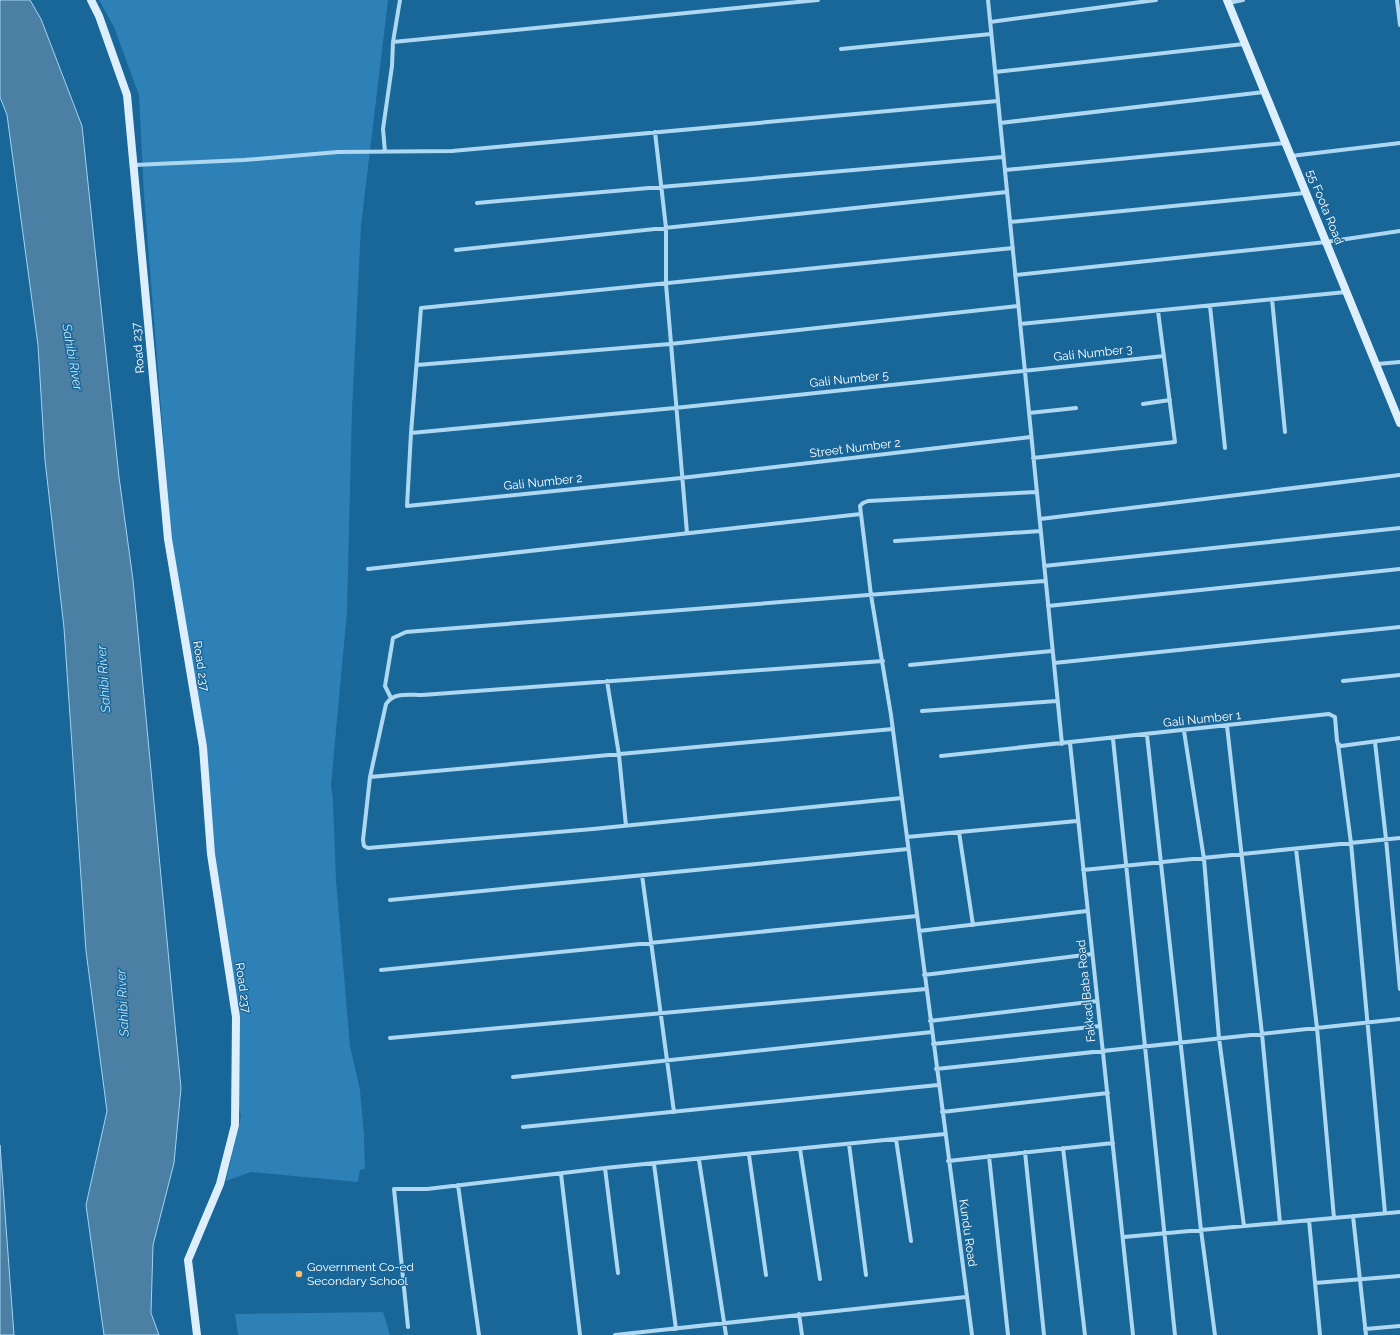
<svg xmlns="http://www.w3.org/2000/svg" width="1400" height="1335" font-family="Raleway,sans-serif">
	<rect width="100%" height="100%" fill="#196699"/>
	<path fill="#2d81b7" d="M99 0H388L361 226 352 410 347 612 331 785 333 800 336 880 350 1046 360 1090 364 1135 365 1169 360 1170 358 1182 251 1172 226 1181 241 1117 239 1107V1064L215 861 171 533 144 195 139 95 114 27Z
		M383 1312 390 1335H238L235 1314Z"/>
	<path fill="#4b7fa3" stroke="#a1d4f3" d="M0 0H30L41 19 82 126 119 477 133 580 181 1088 174 1163 153 1245 151 1313 159 1335H104L86 1205 107 1111 86 951 64 628 45 460 38 345 7 115 0 97Z
		M0 1145 14 1335H0Z"/>
	<g fill="none" stroke-linecap="round" stroke-linejoin="round">
		<path stroke="#aed7f1" stroke-width="4" d="M988 0 1062 744
			M1397 0 1400 25
			M1228 3 1243 0
			M990 22 1156 0
			M393 42 818 0
			M841 49 991 34
			M995 72 1244 44
			M1000 123 1264 92
			M655 132 666 228V284L687 533
			M385 152 383 129 392 66 393 42 400 0
			M1291 156 1400 143
			M134 165 244 160 338 152 452 151 998 101
			M1005 170 1285 143
			M477 203 1003 157
			M1010 222 1305 193
			M1013 248 421 308 411 433 407 506 681 478 1031 437
			M456 250 1007 192
			M1015 275 1326 242 1400 231
			M1272 299 1285 432
			M1210 306 1225 448
			M1020 324 1346 292
			M1377 364 1400 362
			M417 365 670 344 1018 306
			M1143 404 1170 400
			M1029 413 1076 408
			M411 433 675 408 1164 356
			M1033 458 1175 442 1158 311
			M1040 519 1400 475
			M895 541 1041 531
			M1044 566 1400 528
			M368 569 861 514
			M1048 606 1400 569
			M883 661 422 695C408 695 394 692 386 704L370 777 893 729
			M1054 663 1400 627
			M910 665 1052 651
			M607 681 619 755 626 826
			M1343 681 1400 675
			M391 698 385 686 393 638 406 632 1044 581
			M922 711 1057 701
			M1227 726 1262 1034 1280 1223
			M1184 731 1204 859 1219 1038 1244 1226
			M1147 735 1201 1230 1215 1335
			M1113 739 1175 1335
			M1375 742 1386 839 1400 989
			M1070 743 1133 1335
			M1338 744 1351 843 1385 1213
			M941 756 1329 714 1335 717 1337 741 1338 744 1341 746 1400 738
			M370 777 363 840 364 846 368 848 593 829 902 798
			M959 832 973 925
			M907 837 1077 821
			M1296 849 1317 1028 1334 1218
			M1083 870 1400 838
			M642 875 674 1112
			M390 900 908 849
			M919 931 1087 911
			M381 970 917 916
			M924 975 1092 954
			M930 1021 1097 1001
			M390 1038 926 989
			M933 1044 1100 1026
			M936 1069 1400 1019
			M513 1077 932 1032
			M942 1112 1108 1093
			M523 1127 938 1085
			M896 1139 911 1241
			M849 1144 866 1275
			M1063 1148 1085 1335
			M800 1149 820 1279
			M1025 1152 1044 1335
			M749 1155 766 1275
			M989 1156 1008 1335
			M699 1160 726 1335
			M948 1161 1113 1143
			M654 1164 676 1329
			M605 1168 618 1273
			M561 1174 580 1335
			M458 1185 479 1335
			M1353 1216 1366 1335
			M1309 1220 1320 1335
			M1124 1237 1400 1212
			M1315 1283 1400 1276
			M799 1314 802 1335
			M408 1327 394 1189H427L605 1168 945 1134
			M1365 1329 1400 1326
			M615 1335 966 1297
			M972 1335 891 715 871 595 860 506 863 503 868 501 1037 492"/>
		<path stroke="#ddeffc" stroke-width="8" d="M91 0 99 16 127 95 168 539 203 747 211 854 236 1017 235 1125 220 1184 188 1260 197 1335
			M1227 0 1400 423"/>
	</g>
	<circle fill="#ffbe6e" stroke="#196699" stroke-width="1.5" cx="299" cy="1274" r="4"/>
	<g text-anchor="middle" stroke-width="3" stroke-linejoin="round" paint-order="stroke">
		<g font-size="12" fill="#fff" stroke="#196699">
			<text transform="translate(1325 207) rotate(68)" y="4">55 Foota Road</text>
			<text transform="translate(138 348) rotate(-95)" y="4">Road 237</text>
			<text transform="translate(1093 353) rotate(-6)" y="4">Gali Number 3</text>
			<text transform="translate(849 379) rotate(-6)" y="4">Gali Number 5</text>
			<text transform="translate(855 448) rotate(-7)" y="4">Street Number 2</text>
			<text transform="translate(543 482) rotate(-6)" y="4">Gali Number 2</text>
			<text transform="translate(201 666) rotate(81)" y="4">Road 237</text>
			<text transform="translate(1202 719) rotate(-6)" y="4">Gali Number 1</text>
			<text transform="translate(243 988) rotate(82)" y="4">Road 237</text>
			<text transform="translate(1086 991) rotate(-96)" y="4">Fakkad Baba Road</text>
			<text transform="translate(968 1233) rotate(82)" y="4">Kundu Road</text>
		</g>
		<g font-size="12" fill="#fff" stroke="#196699" text-anchor="start">
			<text x="307" y="1271">Government Co-ed<tspan x="307" dy="14">Secondary School</tspan></text>
		</g>
		<g font-size="13" font-style="italic" fill="#bee2f7" stroke="#196699">
			<text transform="translate(73 357) rotate(80)" y="5">Sahibi River</text>
			<text transform="translate(103 679) rotate(-94)" y="5">Sahibi River</text>
			<text transform="translate(122 1003) rotate(-93)" y="5">Sahibi River</text>
		</g>
	</g>
</svg>
